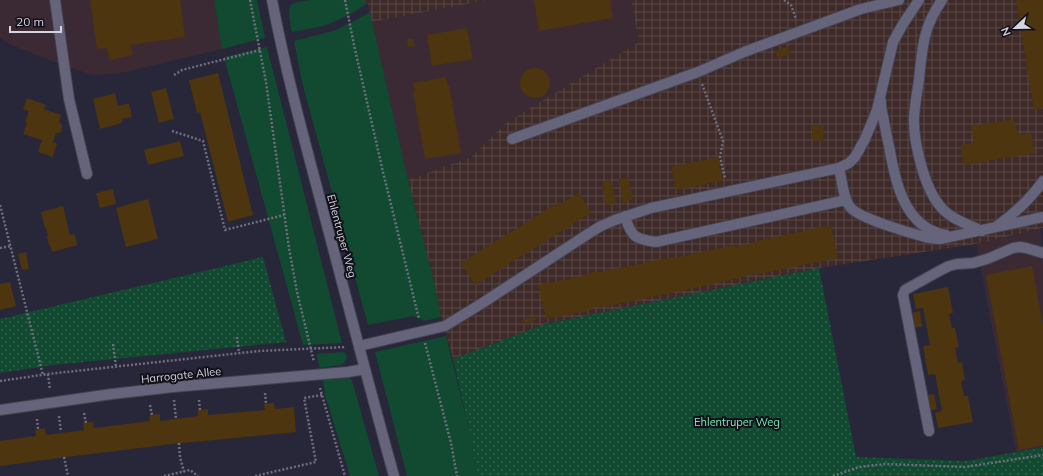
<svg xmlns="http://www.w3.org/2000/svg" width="1043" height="476" font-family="Mulish,sans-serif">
	<defs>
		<pattern id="industrial-grid" width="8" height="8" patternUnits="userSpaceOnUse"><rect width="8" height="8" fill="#3e2a28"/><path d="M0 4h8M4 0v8" fill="none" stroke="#594847"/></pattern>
		<pattern id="park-dots" width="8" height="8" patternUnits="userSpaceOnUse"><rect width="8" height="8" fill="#114a31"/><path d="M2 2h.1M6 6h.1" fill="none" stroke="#33634f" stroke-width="1.8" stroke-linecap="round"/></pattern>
	</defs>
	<rect width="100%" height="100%" fill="#282639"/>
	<path fill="#3b2a34" d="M0 0H214L222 49 116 74 92 75 60 64 14 46 0 38Z
		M488 0H631L639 42 507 122 471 157 408 180 372 22Z
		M1040 229 1043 248V447L1016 452 976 244Z"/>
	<path fill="url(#industrial-grid)" d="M362 0H488L372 22 368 4Z
		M631 0H1043V228L976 244 819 268 546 324 453 359 441 317 434 282 408 180 471 157 507 122 639 42Z"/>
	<path fill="#114a31" d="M214 0H257L265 38 222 49Z
		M311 0H362L368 3C354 12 339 21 323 26 313 28 303 30 292 32 291 25 286 9 292 4 297 1 306 1 311 0Z
		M370 12 408 180 434 282 441 317 425 321 413 316 368 325 302 82 294 41 333 31 354 21Z
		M267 47 342 343 303 345 224 57Z
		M446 336 470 433 477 476H407L375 352Z
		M345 352 347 358 344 363 341 365 320 368 316 354Z
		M347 378 351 379 353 384 379 476H350L325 395 323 380Z"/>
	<path fill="url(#park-dots)" d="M263 257 286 342 53 365 0 373V319Z
		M819 268 856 457 967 461 1043 447V476H477L470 433 453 359 546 324Z"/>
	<path fill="#4c350f" d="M90 0H180L185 37 131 45 133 55 109 60 107 48 97 49Z
		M534 0H610L613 18 539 31Z
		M1016 0H1043V108L1034 110Z
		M467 28 473 59 432 66 427 35Z
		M407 39H413L415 46 408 47Z
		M788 46 791 54 778 58 775 51Z
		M520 83a15 15 0 1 1 30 0a15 15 0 1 1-30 0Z
		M218 73 253 215 228 222 200 112 197 113 189 80Z
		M446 77 448 86 449 85 461 153 425 159 413 92 415 91 413 83Z
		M166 88 174 119 159 123 151 92Z
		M115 93 118 106 129 103 132 117 122 119V123L100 129 93 99Z
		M27 98 46 105 44 109 61 115 59 123H61L62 126 61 132 58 133H56L53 142 57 144 52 158H51V156L38 152 42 140 23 134 27 123 25 122 29 111 23 109Z
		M1014 119 1018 135 1031 133 1035 153 964 165 960 145 974 143 971 126Z
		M812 125H824L823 141 812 140Z
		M180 141 184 156 148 165 144 150Z
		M718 157 723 181 676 190 671 167Z
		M628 177 633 200 623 202 619 179Z
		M611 180 616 203 606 205 602 182Z
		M113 189 116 204 100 208 96 193Z
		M579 193 591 213 475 285 461 263 559 202 560 204Z
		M148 199 158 239 126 247 116 208Z
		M63 206 70 235 75 234 77 245 52 252 50 245H49L47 236H48L46 228H45L41 212Z
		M831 225 838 258 759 274V273L741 277V278L605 307V305L591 308 592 310 546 319 538 285 583 276V275L599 271V272L674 257V258L734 245 735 247 753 243V242Z
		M26 252 29 269 22 270 18 254Z
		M1032 266 1043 325V445L1019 450 986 275Z
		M10 282 16 306 0 310V284Z
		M948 287 953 313 949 314 952 328H955L959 347 955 348 958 363 962 362 965 380 961 381 964 396H968L973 422 938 428 935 413 942 411 935 374 928 375 923 346 930 345 923 308 916 309 913 294Z
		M920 311 922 327 914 328 911 313Z
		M535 316 537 320 523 324 522 320Z
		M934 394 937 409 929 411 926 395Z
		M274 403 275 409 294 407 296 432 173 444 67 457 0 466V441L36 436 35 430 45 428 46 435 84 430 83 423 93 422 94 428 150 421 149 415 160 414V421L198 416V410L208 409V415L265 410 264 404Z"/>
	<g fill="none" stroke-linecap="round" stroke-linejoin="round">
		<g stroke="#444252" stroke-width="12">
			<path id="service" d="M55 0 69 99 87 174
				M942 0C923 27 922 49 919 80 917 92 915 105 914 117 913 141 924 187 940 206 950 219 968 224 982 231
				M881 101V107C884 120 886 133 889 146 895 181 904 228 946 235
				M512 139 698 72 744 52 861 9 899 0
				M839 168 849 163 855 157 865 139 877 110 893 42 903 24 919 0
				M625 216C631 237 635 239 656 242L846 200
				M997 226C1014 214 1031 198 1043 181
				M359 346 445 326 484 302 588 234 601 226 615 220 651 208 839 168C842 180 843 198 850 207 858 218 910 233 925 237 930 238 935 239 940 239L1043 217
				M929 431 903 295 905 290 941 270 949 266 957 264 973 263 987 259 1013 248 1020 247 1026 248 1043 253"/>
		</g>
		<g stroke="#444252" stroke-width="12">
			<path id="minor" d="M272 0C286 74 306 146 325 218 348 304 370 390 394 476
				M0 410 112 394 173 387 348 372 365 369"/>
		</g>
		<path stroke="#6f6d7e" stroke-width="2.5" stroke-dasharray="2 2" stroke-linecap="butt" d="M250 0 266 82 289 248 297 292 314 362
			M345 0 354 45 383 172 419 319
			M784 0 791 5 796 19
			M174 75 182 70 260 50
			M702 84 723 141 720 157 725 178
			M172 131 203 141 225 230 284 215
			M0 205 43 375
			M0 248 11 246
			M237 337 239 353
			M425 343 451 443 457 476
			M113 344 116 367
			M48 374 50 390
			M0 381 48 374 259 351 346 347
			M320 388 345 476
			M265 393 266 404
			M174 400 176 419
			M199 400 200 410
			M150 405 152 415
			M84 413 86 423
			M59 416 61 432
			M37 419 38 429
			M179 443 180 457 184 472
			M64 457 68 476
			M164 476 190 470 198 476
			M255 476 316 462 304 398 322 395
			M833 476 859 467 885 464 965 467 1043 455"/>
		<use href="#service" stroke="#65647a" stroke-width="10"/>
		<use href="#minor" stroke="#65647a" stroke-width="10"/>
	</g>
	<g text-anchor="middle" stroke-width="4" stroke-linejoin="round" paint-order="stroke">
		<g font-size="11" fill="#d5d4e1" stroke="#111019">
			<text transform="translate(342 236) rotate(75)" y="4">Ehlentruper Weg</text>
			<text transform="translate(181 375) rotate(-6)" y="4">Harrogate Allee</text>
		</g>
		<g font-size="11" fill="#7bedb3" stroke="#111019">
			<text x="737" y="426">Ehlentruper Weg</text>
		</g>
	</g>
	<g transform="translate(1015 28) rotate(248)" stroke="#111019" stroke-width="3" paint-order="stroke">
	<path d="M0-3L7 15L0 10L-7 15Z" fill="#d5d4e1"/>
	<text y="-6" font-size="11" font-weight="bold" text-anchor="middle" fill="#d5d4e1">N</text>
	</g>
	<path d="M10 26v6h51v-6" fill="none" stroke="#d5d4e1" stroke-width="2"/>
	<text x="16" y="26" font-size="12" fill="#d5d4e1" stroke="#111019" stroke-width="3" paint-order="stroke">20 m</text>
</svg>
